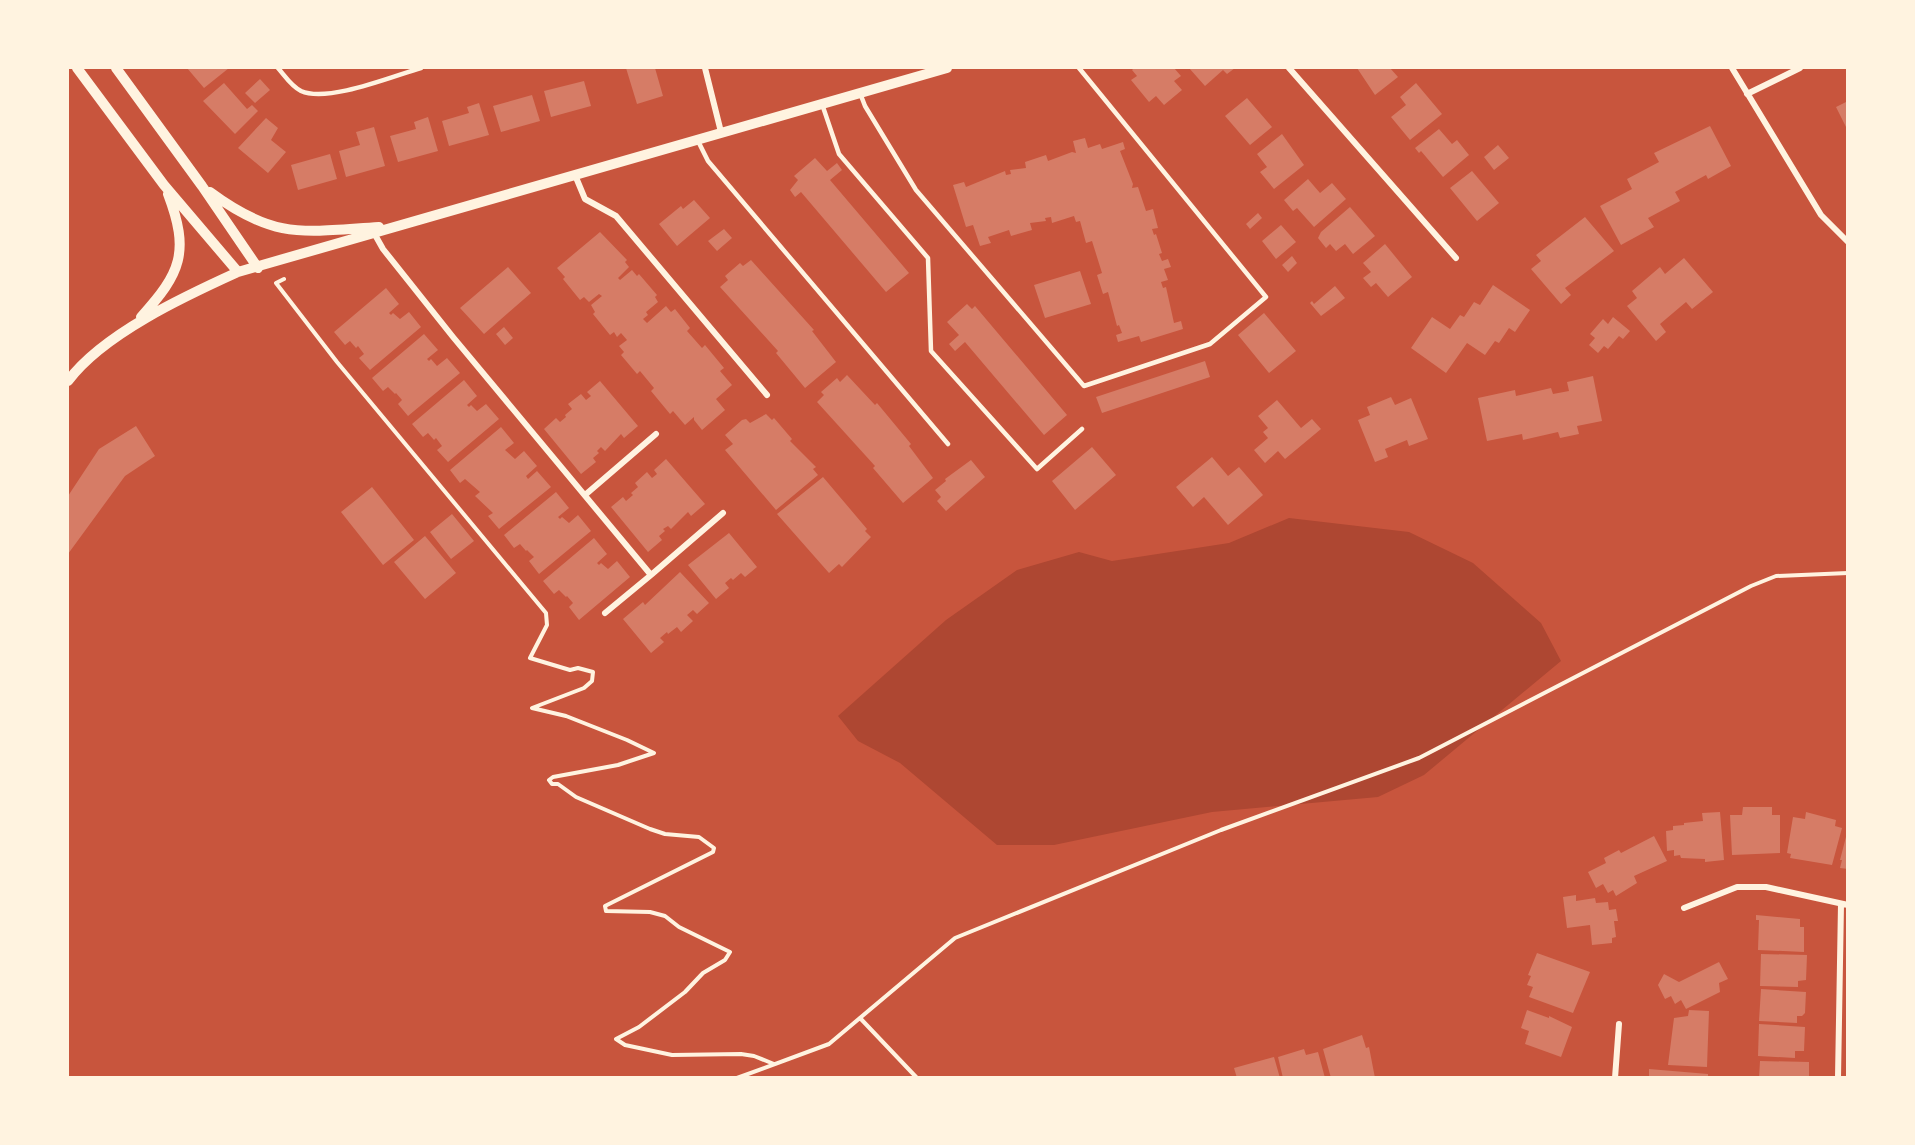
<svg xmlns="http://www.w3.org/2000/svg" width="1915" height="1145" font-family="'Nunito Sans',sans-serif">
	<rect width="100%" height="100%" fill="#c8553d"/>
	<path fill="#ae4732" d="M1289 518 1409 532 1473 563 1541 623 1561 661 1424 775 1378 797 1212 812 1054 845H997L900 763 858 741 838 716 946 620 1017 570 1079 552 1112 561 1229 543Z"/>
	<path fill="#d67c66" d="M187 68H229L204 88Z
		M626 68H655L663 96 637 104Z
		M1134 68H1174L1181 76 1174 81 1182 90 1164 105 1156 96 1149 102 1131 80 1137 76 1132 70Z
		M1189 68H1235L1227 74 1223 70 1205 86Z
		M1357 68H1390L1398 77 1375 95Z
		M260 79 270 90 255 103 245 93Z
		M584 81 591 106 551 117 544 91Z
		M224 83 247 109 252 105 258 111 235 134 203 101Z
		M1416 83 1442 114 1410 140 1391 117 1406 105 1400 97Z
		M532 95 540 121 501 132 493 106Z
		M1247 98 1272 127 1250 145 1225 116Z
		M1848 101V131L1836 107Z
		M479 103 489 135 449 146 442 121 469 113 467 107Z
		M428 117 438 151 398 162 390 136 416 129 414 122Z
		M266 118 278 128 271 140 286 152 268 173 238 148Z
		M1710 126 1731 166 1708 179 1706 175 1675 192 1680 201 1648 218 1654 227 1621 245 1600 206 1632 189 1627 179 1659 162 1654 153Z
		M374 127 385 166 346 177 339 151 360 145 356 132Z
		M1439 129 1452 144 1457 140 1469 155 1443 177 1421 151 1419 153 1415 148Z
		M1282 134 1304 165 1274 189 1260 172 1267 167 1257 154Z
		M1085 138 1088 148 1100 144 1102 149 1123 142 1125 149 1120 151 1133 184 1132 188 1138 187 1146 211 1153 209 1158 228 1152 229 1154 235 1156 234 1162 253 1159 254 1162 261 1168 259 1171 267 1164 269 1168 280 1161 282 1163 288 1166 287 1174 323 1181 321 1183 329 1141 342 1139 336 1118 342 1116 335 1122 333 1119 325 1117 326 1108 292 1103 294 1097 275 1102 273 1092 241 1086 243 1080 221 1076 222 1074 216 1052 223 1051 217 1045 218 1046 221 1030 223 1032 230 1011 236 1009 230 988 237 991 243 980 246 973 225 966 227 953 185 964 182 966 187 1005 171 1006 175 1011 174 1010 170 1026 168 1025 162 1046 155 1048 161 1072 152 1076 153 1073 141Z
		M1498 145 1509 158 1494 170 1484 157Z
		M330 154 337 179 298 190 291 165Z
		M815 158 827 171 837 163 842 170 830 180 909 273 886 292 801 192 795 197 790 190 798 180 794 176Z
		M1472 171 1499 203 1477 221 1450 188Z
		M1308 179 1320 193 1332 183 1346 199 1314 227 1297 208 1293 211 1284 200Z
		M694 200 710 218 677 246 659 224 681 206 683 209Z
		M1350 207 1375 236 1353 254 1345 244 1336 251 1330 244 1326 248 1318 238 1321 232Z
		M1258 213 1262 218 1250 229 1246 224Z
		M1585 217 1614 251 1565 288 1571 295 1561 304 1531 269 1541 261 1536 255Z
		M1281 225 1296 242 1276 259 1262 241Z
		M724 229 732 238 717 251 708 241Z
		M600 232 627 260 625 262 629 267 618 278 620 280 632 270 637 276 639 274 657 295 655 297 658 302 646 312 648 315 643 319 647 323 666 306 671 312 675 309 690 328 687 331 702 348 705 345 724 368 720 371 732 385 716 399 725 410 702 430 694 420V417L685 425 673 411 670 414 651 391 654 388 640 371 637 374 621 355 624 352 619 346 627 340 621 333 617 337 614 332 610 335 593 314 595 312 591 305 602 296 599 294 589 302 584 297 580 300 563 279 565 277 557 268Z
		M1385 244 1412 277 1388 297 1376 283 1371 287 1363 278 1371 272 1363 263Z
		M1292 256 1297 263 1288 272 1282 265Z
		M1684 258 1713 292 1692 309 1686 302 1660 324 1666 332 1656 341 1627 306 1637 298 1632 291 1660 267 1665 274Z
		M751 260 814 330 812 331 836 362 805 388 776 353 778 351 720 287 728 280 725 276 740 263 743 266Z
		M508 267 531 293 484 334 460 308Z
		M1080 271 1091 304 1045 318 1034 285Z
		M1493 285 1530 310 1515 332 1509 328 1499 343 1495 341 1485 355 1467 343 1446 373 1411 348 1432 317 1450 329 1460 315 1464 317 1474 302 1480 305Z
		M1335 286 1345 298 1321 316 1310 303 1312 301 1314 304Z
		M386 288 399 304 389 313 391 315 393 313 400 319 409 312 421 327 370 370 359 358 364 354 358 346 356 348 350 341 345 345 334 332Z
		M967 304 972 309 975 306 1067 415 1044 435 965 342 955 351 949 344 959 335 947 322Z
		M1264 313 1296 351 1269 373 1238 335Z
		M1613 317 1630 331 1623 339 1619 336 1608 349 1604 346 1598 353 1589 345 1595 338 1590 334 1603 319 1608 324Z
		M504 327 513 338 505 345 496 334Z
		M424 334 438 350 427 359 429 361 431 359 437 366 447 358 460 373 408 416 398 404 402 400 396 393 395 394 388 387 383 391 372 378Z
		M1205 361 1210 377 1102 413 1096 397Z
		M847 375 875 405 877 403 911 444 909 446 933 478 903 503 873 468 875 466 817 402 824 395 821 392 837 378 840 382Z
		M1593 376 1602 421 1577 426 1579 434 1560 438 1558 432 1523 440 1522 434 1487 441 1478 398 1515 390 1516 396 1551 388 1553 394 1569 391 1567 382Z
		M464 380 477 396 467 405 469 407 471 405 477 411 486 404 499 419 448 462 437 450 442 446 436 438 434 440 428 433 423 437 412 424Z
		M600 381 638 426 624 438 621 434 605 451 601 447 597 451 599 453 593 458 596 462 581 474 544 429 556 418 560 422 566 417 565 415 572 409 568 404 581 394 586 400 591 396 587 392Z
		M1391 397 1395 405 1411 398 1428 439 1409 446 1407 440 1385 449 1388 457 1375 462 1358 420 1370 415 1367 407Z
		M1277 400 1301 428 1312 419 1321 429 1285 459 1278 451 1265 463 1254 450 1268 438 1263 432 1268 428 1258 416Z
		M766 414 772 420 774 418 792 439 790 441 816 467 813 469 818 475 776 510 725 450 733 444 725 435 742 420 746 419 750 423Z
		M136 426 155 456 125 476 68 554V496L99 449Z
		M501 427 514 443 505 450 515 459 524 451 537 466 526 476 528 479 537 471 551 487 499 529 488 516 493 513 475 496 480 492 465 479 460 483 450 470Z
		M1092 447 1116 475 1075 510 1052 481Z
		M1212 457 1228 476 1239 467 1263 495 1228 525 1204 497 1193 507 1176 487Z
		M666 459 705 504 691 516 688 512 671 529 668 526 663 529 665 531 659 536 662 540 648 552 611 507 623 497 626 501 633 495 631 493 638 487 635 483 647 472 652 478 657 474 654 470Z
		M971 460 985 477 946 511 937 501 941 497 935 490 946 481 945 479Z
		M823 477 867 529 865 531 871 537 842 567 839 564 829 573 777 514Z
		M372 487 414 540 383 565 341 512Z
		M556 492 569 508 558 517 560 519 562 517 569 523 578 515 591 531 539 574 529 561 534 557 527 550 526 551 520 544 514 548 504 535Z
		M452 514 474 541 451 559 430 532Z
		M729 533 757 567 745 577 741 573 733 580 731 578 725 583 729 588 716 599 688 565Z
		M425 536 456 573 425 599 394 562Z
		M594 538 607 554 597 563 599 565 601 563 608 569 617 561 630 577 579 620 569 607 573 603 567 596 566 597 559 590 554 594 543 581Z
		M680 572 709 603 697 614 693 610 687 615 693 621 681 632 677 627 668 634 667 632 660 638 664 642 651 653 623 619 643 602 645 605Z
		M1743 807H1772V815H1780V853L1732 855 1730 815H1742Z
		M1720 812 1724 860 1705 862V859L1681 858 1680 855 1674 856V850L1667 851 1666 831 1673 830V826L1684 825V823L1703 821 1702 813Z
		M1806 812 1836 820 1835 826 1842 828 1832 865 1790 858 1791 854 1787 853 1793 817 1805 819Z
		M1847 833H1848V869L1840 868 1842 860H1840Z
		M1654 836 1667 861 1634 876 1637 883 1616 896 1613 890 1608 893 1603 884 1596 888 1588 872 1606 863 1604 858 1619 850 1621 853Z
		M1576 895V901L1595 898 1596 903 1608 902 1609 910 1616 909 1618 921H1614L1616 937 1612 938V943L1592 945 1590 925 1567 928 1563 897Z
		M1756 915 1800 919V927H1804V952L1758 950 1759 920H1756Z
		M1537 953 1590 972 1573 1013 1529 997 1533 987 1527 985 1531 976 1528 975Z
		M1761 954 1807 955 1806 980 1798 981V987L1760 986Z
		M1719 962 1728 979 1719 983 1720 992 1686 1009 1681 1000 1675 1004 1671 996 1665 999 1658 985 1664 974 1679 982Z
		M1761 989 1806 992 1805 1013 1802 1016H1797V1023L1759 1021Z
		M1527 1010 1549 1018V1016L1572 1027 1561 1057 1525 1044 1529 1031 1521 1028Z
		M1689 1010 1709 1011 1707 1067 1668 1065 1674 1018 1688 1016Z
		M1759 1024 1805 1027 1804 1051H1795V1058L1758 1056Z
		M1362 1035 1366 1048 1369 1047 1375 1078H1331L1323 1049Z
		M1304 1049 1306 1055 1318 1052 1325 1078H1283L1278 1057Z
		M1274 1057 1280 1078H1237L1234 1068Z
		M1760 1061 1809 1062V1078H1759Z
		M1649 1069 1708 1074V1078H1649Z"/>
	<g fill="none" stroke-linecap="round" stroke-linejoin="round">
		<path stroke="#fff3e0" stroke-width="4" d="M284 279 276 283 337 362 546 613 547 625 530 658 570 670 578 668 593 672 592 681 584 688 532 708 566 716 627 740 654 753 618 765 553 777 549 780 552 784H558L576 797 650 829 665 834 699 837 714 848 713 852 605 906 606 911 650 912 665 916 679 927 730 952 725 960 703 973 685 992 639 1027 616 1039 625 1045 672 1055 741 1054 754 1056 774 1064
			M860 1018 917 1078
			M737 1078 829 1044 955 938 1221 830 1419 758 1751 586 1776 576 1848 573"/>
		<path stroke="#fff3e0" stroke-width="4.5" d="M278 68C285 76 291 86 301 91 328 103 393 76 421 68
			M860 93 865 106 916 190 1084 386 1210 344 1266 297 1079 68
			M822 104 839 154 928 258 931 351 1037 469 1082 429
			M698 141 708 161 948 444"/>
		<path stroke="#fff3e0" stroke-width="6" d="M705 68 721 132
			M1289 68 1456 258
			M1732 68 1821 215 1848 242
			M1747 94 1800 68
			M575 175 585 199 616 216 767 395
			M374 233 383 249 453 337 651 575 605 613
			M585 495 656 434
			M651 575 723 513
			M1684 908 1737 887H1766L1848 905
			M1615 1078 1619 1024
			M1838 1078 1841 904"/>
		<path stroke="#fff3e0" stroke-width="10" d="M77 68 164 185 238 272
			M116 68 202 186 258 268
			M210 192C275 240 302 232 379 227
			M141 317C181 273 190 252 168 194
			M68 381C103 334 185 296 238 272L947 68"/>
	</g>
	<rect width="1915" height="1145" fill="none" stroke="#fff3e0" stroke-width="138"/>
</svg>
